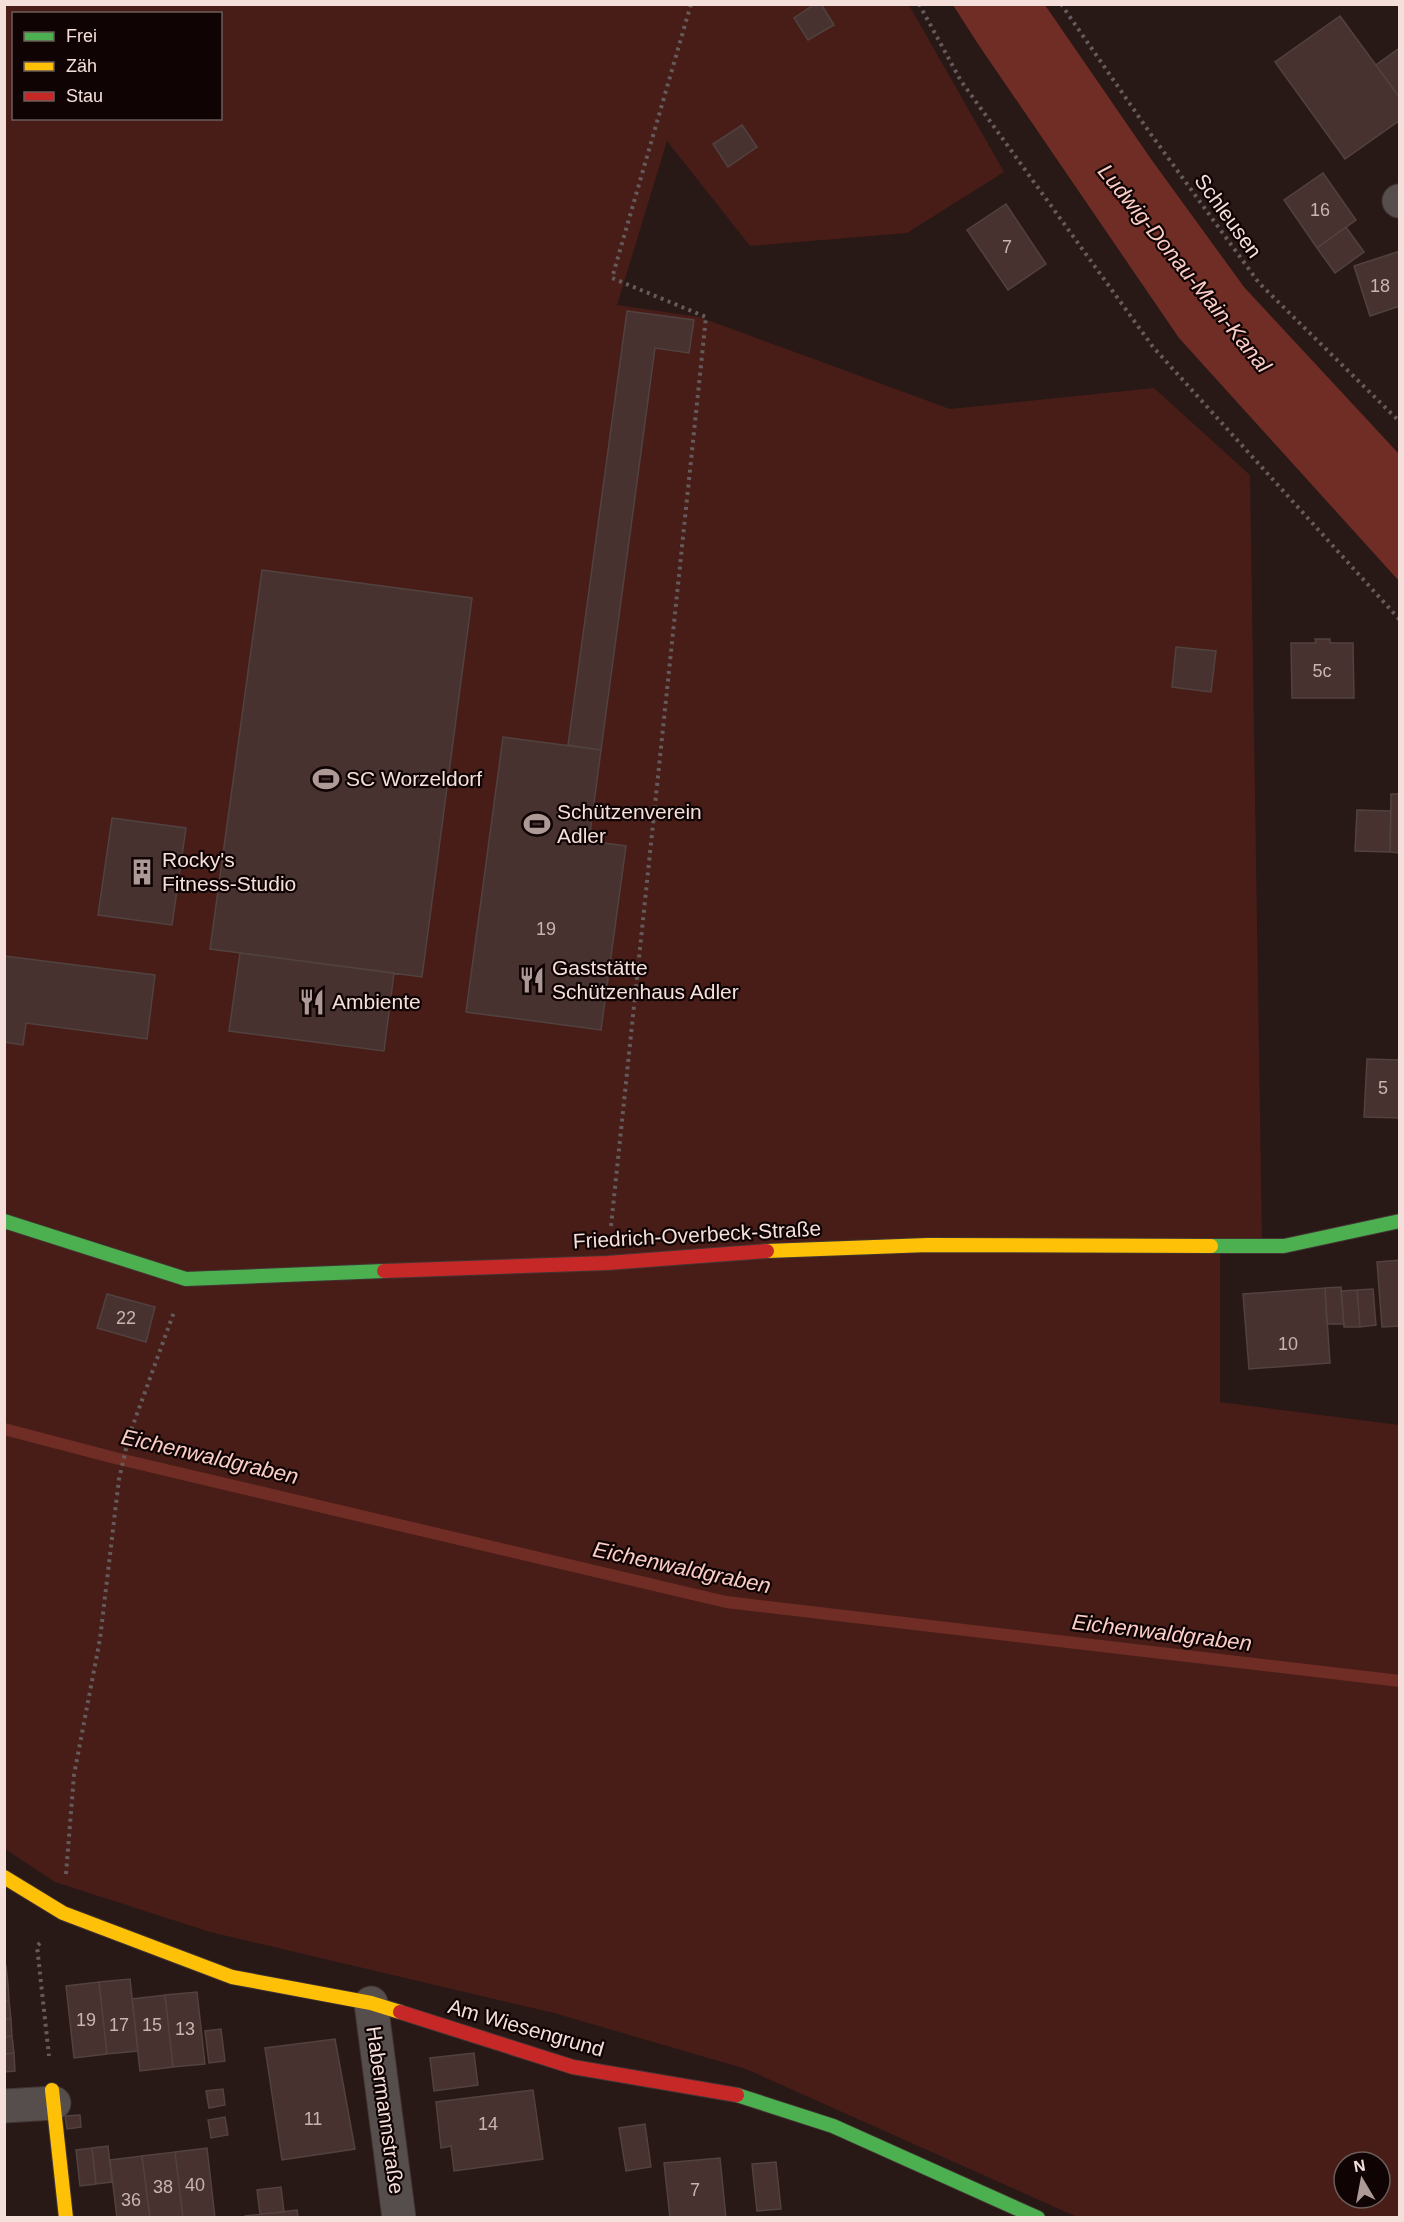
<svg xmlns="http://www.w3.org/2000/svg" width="1404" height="2222" font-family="Arial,sans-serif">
	<rect width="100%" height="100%" fill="#281816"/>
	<path fill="#481d18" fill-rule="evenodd" d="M5 5H909L1004 172 907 233 750 246 667 141 617 305 699 317 950 409 1154 388 1250 475 1262 1244 1220 1245V1402L1399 1425V2217H1077L746 2069 554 2013 210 1932 55 1882 5 1849ZM14 14H220V118H14ZM1344 2162H1380V2198H1344Z"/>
	<path fill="#702d25" d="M953 5H1045L1151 159 1244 287 1399 454V581L1179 338 978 44Z"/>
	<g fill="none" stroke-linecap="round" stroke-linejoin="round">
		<path stroke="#702d25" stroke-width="12" d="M4 1429 115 1458 726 1602 1400 1681"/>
	</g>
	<path fill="#473230" stroke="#514240" stroke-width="1.5" d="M815 4H821L834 25 808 40 794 18Z
		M1340 16 1400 98V120L1345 159 1275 62Z
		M1398 49 1400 50V98L1376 65Z
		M742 125 757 147 728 167 713 144Z
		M1323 173 1356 220 1317 248 1284 200Z
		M1006 204 1046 264 1008 290 967 230Z
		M1346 227 1364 252 1335 273 1317 248Z
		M1400 251V306L1370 316 1354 266Z
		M627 311 694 320 689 353 655 348 601 750 568 745Z
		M262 570 472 598 422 977 210 949Z
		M1315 639H1330V643H1353L1354 698H1292L1291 643H1316Z
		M1176 647 1216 651 1211 692 1172 687Z
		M503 737 601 750 589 841 626 846 601 1030 466 1012Z
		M1391 794H1400V853L1390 852Z
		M1357 810 1391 811 1390 852 1355 851Z
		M112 818 186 828 172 925 98 915Z
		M240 953 394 973 384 1051 229 1031Z
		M4 956 155 975 147 1039 26 1023 23 1045 4 1042Z
		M1367 1059 1400 1060V1118L1364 1117Z
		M1400 1260V1326L1382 1327 1377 1262Z
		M1341 1287 1344 1324H1327L1325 1288Z
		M1325 1288 1330 1363 1249 1369 1243 1294Z
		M1373 1289 1376 1325 1360 1327 1357 1290Z
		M1357 1290 1360 1327H1344L1341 1291Z
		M107 1294 155 1307 146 1342 97 1328Z
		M4 1966H6L8 1984H4Z
		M130 1979 138 2051 107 2054 99 1982Z
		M99 1982 107 2054 74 2058 66 1986Z
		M4 1984H8L9 2001 4 2002Z
		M197 1992 205 2064 173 2067 165 1995Z
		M165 1995 173 2067 140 2071 132 1999Z
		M9 2001 11 2019H4V2002Z
		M4 2019H11L12 2036 4 2037Z
		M221 2029 225 2061 209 2063 205 2031Z
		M12 2036 14 2053 4 2054V2037Z
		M335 2039 355 2149 282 2160 265 2048Z
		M14 2053 15 2071 4 2072V2054Z
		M474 2053 478 2085 434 2091 430 2058Z
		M223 2089 225 2105 209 2108 206 2091Z
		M533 2090 543 2159 454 2171 451 2146 441 2148 436 2102Z
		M80 2115 81 2127 67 2129 65 2116Z
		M225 2117 228 2135 211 2138 208 2120Z
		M645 2124 651 2167 626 2171 619 2128Z
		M108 2146 112 2182 96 2184 92 2148Z
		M92 2148 96 2184 80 2186 76 2150Z
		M207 2148 215 2218H183L175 2152Z
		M175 2152 183 2218H150L142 2156Z
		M142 2156 150 2218H117L110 2160Z
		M720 2158 726 2218H670L664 2163Z
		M776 2162 781 2209 757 2211 752 2164Z
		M281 2187 284 2212 260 2214 257 2190Z
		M297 2210 298 2218H245V2216Z"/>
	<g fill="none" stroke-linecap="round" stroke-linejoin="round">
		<g stroke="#433533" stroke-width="35">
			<path id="street" d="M1399 201H1400
				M371 2003 399 2218
				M4 2106 54 2103"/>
		</g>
		<g stroke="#433533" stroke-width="16">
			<path id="fast" d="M4 1221 186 1279 384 1271
				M1211 1246H1284L1400 1221
				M737 2095 833 2126 1038 2218"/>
		</g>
		<g stroke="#433533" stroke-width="16">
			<path id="slow" d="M767 1251 928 1245 1211 1246
				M4 1877 63 1913 232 1977 371 2003 400 2012
				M52 2090 66 2218"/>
		</g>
		<g stroke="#433533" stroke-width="16">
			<path id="jam" d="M384 1271 607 1263 767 1251
				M400 2012 573 2067 737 2095"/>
		</g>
		<path stroke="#645b5a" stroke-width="4" stroke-dasharray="3 4.5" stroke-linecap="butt" d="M919 4 961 81 1153 347 1400 620
			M1061 4 1150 133 1259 283 1400 422
			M611 1226 706 317 612 278 691 4
			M66 1874 74 1775 100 1639 119 1479 129 1436 174 1312
			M40 1943 37 1946 49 2056"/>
		<use href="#street" stroke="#554e4c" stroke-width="33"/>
		<use href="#fast" stroke="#4caf50" stroke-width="14"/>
		<use href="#slow" stroke="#ffc107" stroke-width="14"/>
		<use href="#jam" stroke="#c62828" stroke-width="14"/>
	</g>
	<defs>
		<g id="stadium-bare" transform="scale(2.07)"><path d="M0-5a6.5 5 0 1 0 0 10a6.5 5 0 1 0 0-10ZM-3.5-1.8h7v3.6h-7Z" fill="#ad9996" stroke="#0f0403" stroke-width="2.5" paint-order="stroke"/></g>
		<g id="building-bare" transform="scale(2.07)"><path d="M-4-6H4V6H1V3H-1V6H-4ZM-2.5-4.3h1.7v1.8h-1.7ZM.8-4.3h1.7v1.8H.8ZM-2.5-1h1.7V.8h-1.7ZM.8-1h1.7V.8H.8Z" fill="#ad9996" stroke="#0f0403" stroke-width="2.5" paint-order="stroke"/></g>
		<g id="restaurant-bare" transform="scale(2.07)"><path d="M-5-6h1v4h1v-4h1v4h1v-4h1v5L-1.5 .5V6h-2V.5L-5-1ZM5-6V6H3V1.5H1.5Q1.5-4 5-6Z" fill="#ad9996" stroke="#0f0403" stroke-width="2.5" paint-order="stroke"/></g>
	</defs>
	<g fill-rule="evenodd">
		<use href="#stadium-bare" x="326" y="779"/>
		<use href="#stadium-bare" x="537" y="824"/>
		<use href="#building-bare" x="142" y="872"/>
		<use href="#restaurant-bare" x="532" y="980"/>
		<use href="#restaurant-bare" x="312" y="1002"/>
	</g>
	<g text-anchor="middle" stroke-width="4.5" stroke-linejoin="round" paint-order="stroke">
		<g font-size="18" fill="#cab4b0">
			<text x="1320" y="216">16</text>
			<text x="1007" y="253">7</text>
			<text x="1380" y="292">18</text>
			<text x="1322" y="677">5c</text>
			<text x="546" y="935">19</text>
			<text x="1383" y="1094">5</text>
			<text x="126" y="1324">22</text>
			<text x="1288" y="1350">10</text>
			<text x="86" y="2026">19</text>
			<text x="119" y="2031">17</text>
			<text x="152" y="2031">15</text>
			<text x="185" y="2035">13</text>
			<text x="313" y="2125">11</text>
			<text x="488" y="2130">14</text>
			<text x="195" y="2191">40</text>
			<text x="163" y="2193">38</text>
			<text x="695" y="2196">7</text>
			<text x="131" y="2206">36</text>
		</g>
		<g font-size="21" fill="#f5dfdb" stroke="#0f0403">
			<text transform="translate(1228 216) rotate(54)" y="7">Schleusen</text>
			<text transform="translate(697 1235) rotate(-3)" y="7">Friedrich-Overbeck-Straße</text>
			<text transform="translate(526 2028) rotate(16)" y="7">Am Wiesengrund</text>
			<text transform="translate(385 2110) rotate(82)" y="7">Habermannstraße</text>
		</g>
		<g font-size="21" fill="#f5dfdb" stroke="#0f0403" text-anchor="start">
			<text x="346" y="786">SC Worzeldorf</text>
			<text x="557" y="819">Schützenverein<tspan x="557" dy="24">Adler</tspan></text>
			<text x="162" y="867">Rocky's<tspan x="162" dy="24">Fitness-Studio</tspan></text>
			<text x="552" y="975">Gaststätte<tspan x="552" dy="24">Schützenhaus Adler</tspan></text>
			<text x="332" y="1009">Ambiente</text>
		</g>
		<g font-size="22" font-style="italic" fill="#fccdc6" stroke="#0f0403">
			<text transform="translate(1185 268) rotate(51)" y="8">Ludwig-Donau-Main-Kanal</text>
			<text transform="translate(210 1456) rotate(13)" y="8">Eichenwaldgraben</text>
			<text transform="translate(682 1567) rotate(12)" y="8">Eichenwaldgraben</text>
			<text transform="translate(1162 1632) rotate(7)" y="8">Eichenwaldgraben</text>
		</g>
	</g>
	<rect width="1404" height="2222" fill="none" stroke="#f5dfdb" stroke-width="12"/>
	<rect x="12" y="12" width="210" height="108" fill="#0f0403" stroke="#6b5c59" stroke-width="1.5"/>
	<rect x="24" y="32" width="30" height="9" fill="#4caf50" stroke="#6b5c59" stroke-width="1.5"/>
	<text x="66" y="42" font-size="18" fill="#f5dfdb">Frei</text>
	<rect x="24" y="62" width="30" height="9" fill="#ffc107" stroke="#6b5c59" stroke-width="1.5"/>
	<text x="66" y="72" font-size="18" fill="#f5dfdb">Zäh</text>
	<rect x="24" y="92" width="30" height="9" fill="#c62828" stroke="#6b5c59" stroke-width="1.5"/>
	<text x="66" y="102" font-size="18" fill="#f5dfdb">Stau</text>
	<g transform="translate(1362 2180) rotate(350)"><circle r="28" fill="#0f0403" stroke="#6b5c59" stroke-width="1.5"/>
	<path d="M0-4.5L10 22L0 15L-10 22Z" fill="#ad9996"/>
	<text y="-9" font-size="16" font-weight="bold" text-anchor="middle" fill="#f5dfdb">N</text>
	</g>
</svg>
